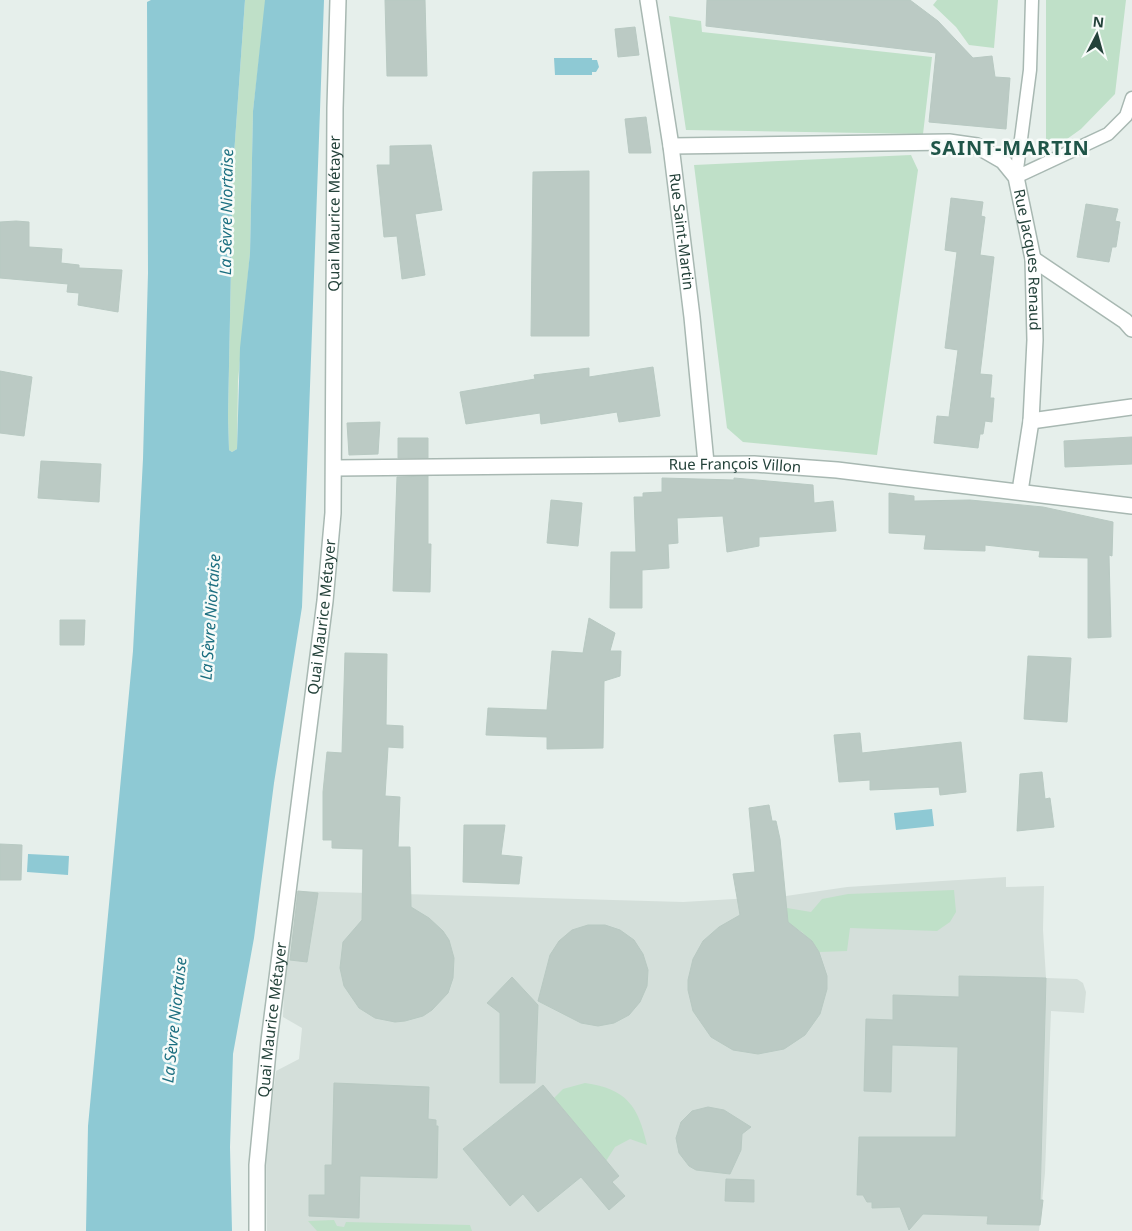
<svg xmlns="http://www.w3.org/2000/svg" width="1132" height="1231" font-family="'Noto Sans',sans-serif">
	<rect width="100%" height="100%" fill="#e6efeb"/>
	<path fill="#d4dfda" d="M1006 877V887L1044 886 1043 930 1046 978 1077 979 1083 983 1086 992 1084 1013 1051 1011 1045 1173 1039 1231H267L266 1151 276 1071 299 1059 302 1028 283 1017 284 988 297 891 683 902 786 896 847 887Z"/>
	<path fill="#bfe0c8" d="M245 0H265V8L253 111 250 253 238 381 237 449 232 452 229 450 228 416 233 169Z
		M937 0H998L994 48 969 45 956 27 933 5Z
		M1046 0H1126L1115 94 1081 129 1067 139 1046 140Z
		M669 16 701 21 702 32 932 57 923 134 686 130Z
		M911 155 918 170 877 455 743 442 727 428 694 165Z
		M954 890 956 912 950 922 937 931 850 928 847 951 819 952 802 932 780 919 787 908 811 912 822 899 848 894Z
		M585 1083C627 1089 638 1106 647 1145L630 1139 615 1147 606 1161 554 1098 563 1089Z
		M334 1220 337 1226 344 1227 346 1222 470 1225 472 1231H317L308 1221Z"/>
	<path fill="#8ec9d4" d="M151 0H245L233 169 228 416 229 450 232 452 237 449 240 348 250 253 253 111 265 0H324L302 607 274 783 254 938 233 1054 230 1147 232 1231H86L88 1126 133 651 143 459 148 273 147 2Z
		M554 58H592V60H597L599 67 596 72H592V75H555Z
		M932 809 934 826 896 830 894 813Z
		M28 854 69 856 68 875 27 872Z"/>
	<path fill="#bbcac4" stroke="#b8c9c2" d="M385 0H425L427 76H387Z
		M707 0H910L938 21 973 58 992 56 995 77 1010 78 1006 129 929 122 936 53 706 26Z
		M635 27 639 55 618 57 615 29Z
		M646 117 651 153H629L625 119Z
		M431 145 442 210 415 214 425 275 402 279 397 236 384 237 377 165H390V146Z
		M589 171V336H531L533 172Z
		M951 198 983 202 981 216 985 217 980 255 994 257 980 374 992 375 990 398H994L992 422 985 421 983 434H980L978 448 934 443 937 416 949 417 958 350 945 348 957 252 945 250Z
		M1086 204 1118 209 1115 221 1120 222 1116 247H1112L1109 262 1077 257Z
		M16 221 29 222V247L62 249 61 263 79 265V268L122 270 118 312 78 305 79 293 67 292 68 284 0 278V222Z
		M653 367 660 416 619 422 617 412 541 424 540 413 466 424 460 392 535 379 534 375 589 368V377Z
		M0 371 32 377 24 436 0 433Z
		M380 422 378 454 349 455 347 423Z
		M1132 437V464L1065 467 1064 441Z
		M398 438H428V458H398Z
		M41 461 101 464 99 502 38 498Z
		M428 476V544H431L430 592 393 591 397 477Z
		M662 478 734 480V478L813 485 814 503 833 501 836 531 759 537V546L727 552 723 516 677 518 678 543 668 544 669 568 642 570V608H610L611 552H636L634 497H643V493L662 492Z
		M889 493 914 496V501L970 500 1043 507 1113 522 1112 556 1109 555 1111 637 1088 638V558L1039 557 1040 551 985 545V551L924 549 926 535 889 533Z
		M551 500 582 503 578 546 547 543Z
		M589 618 615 633 610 651H621L620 676 604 681 603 748 547 749V737L486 735 488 708 547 710 552 651 583 653Z
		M60 620H85L84 645H60Z
		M345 653 387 654 386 725 403 726V748L388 747 385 796 400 797 398 847H410L411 907 429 918 443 931 449 940 454 958 453 978 448 993 432 1010 423 1016 405 1021 395 1022 375 1018 359 1008 344 986 340 968 343 942 362 920 363 849 332 848V840H323V792L327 752 342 753Z
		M1028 656 1071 658 1067 722 1024 719Z
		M860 733 862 753 961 742 966 792 940 795 939 787 870 790V780L839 782 834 735Z
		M1042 772 1045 799 1050 798 1054 827 1017 831 1020 774Z
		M769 805 772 821H776L780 839 788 922 812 941 819 952 827 976V989L820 1014 805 1035 784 1049 758 1054 733 1050 711 1037 693 1011 688 990V980L693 959 703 941 719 927 740 915 733 874 755 872 749 808Z
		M464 825H505L501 855 522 857 519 884 463 882Z
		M0 844 22 845 21 880H0Z
		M298 891 318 893 307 962 290 960Z
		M588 925H605L620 930 634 940 643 954 648 970 647 986 640 1002 629 1015 614 1023 598 1026 581 1023 538 1001 550 955 559 941 572 930Z
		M959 976 1046 978 1040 1200H1043L1040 1225 987 1224 988 1216 923 1214 909 1230 900 1207 872 1208V1202H867L863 1195H857L859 1137H956L958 1047 892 1045 891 1092 864 1091 866 1019 893 1020V995L959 997Z
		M512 977 538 1005 535 1083H500V1013L487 1003Z
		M334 1083 429 1087 428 1119 436 1120V1126H438L437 1178 360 1176 359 1218 309 1216V1195H325V1165H332Z
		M543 1085 619 1176 612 1182 625 1196 609 1210 581 1177 538 1212 523 1194 510 1206 463 1149Z
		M708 1107 724 1110 751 1127 742 1134 741 1150 730 1174 696 1170 689 1166 679 1153 676 1138 681 1122 692 1111Z
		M726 1179 754 1180V1202L725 1201Z"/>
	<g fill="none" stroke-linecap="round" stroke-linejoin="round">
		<g stroke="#a8b8b2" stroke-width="15">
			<path id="lane" d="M1016 177 1030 70 1032 0
				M1016 177 1108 134 1126 116 1132 98"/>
		</g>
		<g stroke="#a8b8b2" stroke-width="18">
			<g id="street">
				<path id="s1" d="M648 0 671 146 692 317 706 463"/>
				<path id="s2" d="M671 146 949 142 977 146 1003 161 1016 177 1033 259 1035 340 1031 421 1020 491"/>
				<path d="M1033 259 1125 321 1132 329"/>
				<path d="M1031 421 1132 407"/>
				<path id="s3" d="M335 468 754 464 837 470 1132 506"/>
				<path id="s4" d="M257 1231V1165L269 1041 325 601 333 513 335 108 338 0"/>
			</g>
		</g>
		<use href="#lane" stroke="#fff" stroke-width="12"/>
		<use href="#street" stroke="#fff" stroke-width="15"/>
	</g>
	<g text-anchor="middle" stroke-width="5" stroke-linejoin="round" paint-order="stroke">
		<g font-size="15" fill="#24423a" stroke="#f7fbf9">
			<text dy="5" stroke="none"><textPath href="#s4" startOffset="1022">Quai Maurice Métayer</textPath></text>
			<text dy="5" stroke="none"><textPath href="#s1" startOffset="234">Rue Saint-Martin</textPath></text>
			<text dy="5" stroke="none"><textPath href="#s2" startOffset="441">Rue Jacques Renaud</textPath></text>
			<text dy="5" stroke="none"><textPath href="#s3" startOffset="400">Rue François Villon</textPath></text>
			<text dy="5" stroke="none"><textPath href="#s4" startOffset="618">Quai Maurice Métayer</textPath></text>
			<text dy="5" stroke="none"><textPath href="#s4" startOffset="212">Quai Maurice Métayer</textPath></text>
		</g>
		<g font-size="16" font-style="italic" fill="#1c6f80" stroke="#f7fbf9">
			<text transform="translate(226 212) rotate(-89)" y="6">La Sèvre Niortaise</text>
			<text transform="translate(210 617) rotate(-86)" y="6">La Sèvre Niortaise</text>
			<text transform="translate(174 1020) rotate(-84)" y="6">La Sèvre Niortaise</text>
		</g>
		<g font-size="20" font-weight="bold" letter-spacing="1" fill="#1f5548" stroke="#f7fbf9">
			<text x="1010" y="155">SAINT-MARTIN</text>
		</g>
	</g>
	<g transform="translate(1097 35) rotate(6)" stroke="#f7fbf9" stroke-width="4" paint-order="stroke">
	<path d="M0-4L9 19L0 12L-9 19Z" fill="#24423a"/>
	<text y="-8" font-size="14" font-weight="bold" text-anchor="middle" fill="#24423a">N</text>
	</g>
</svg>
